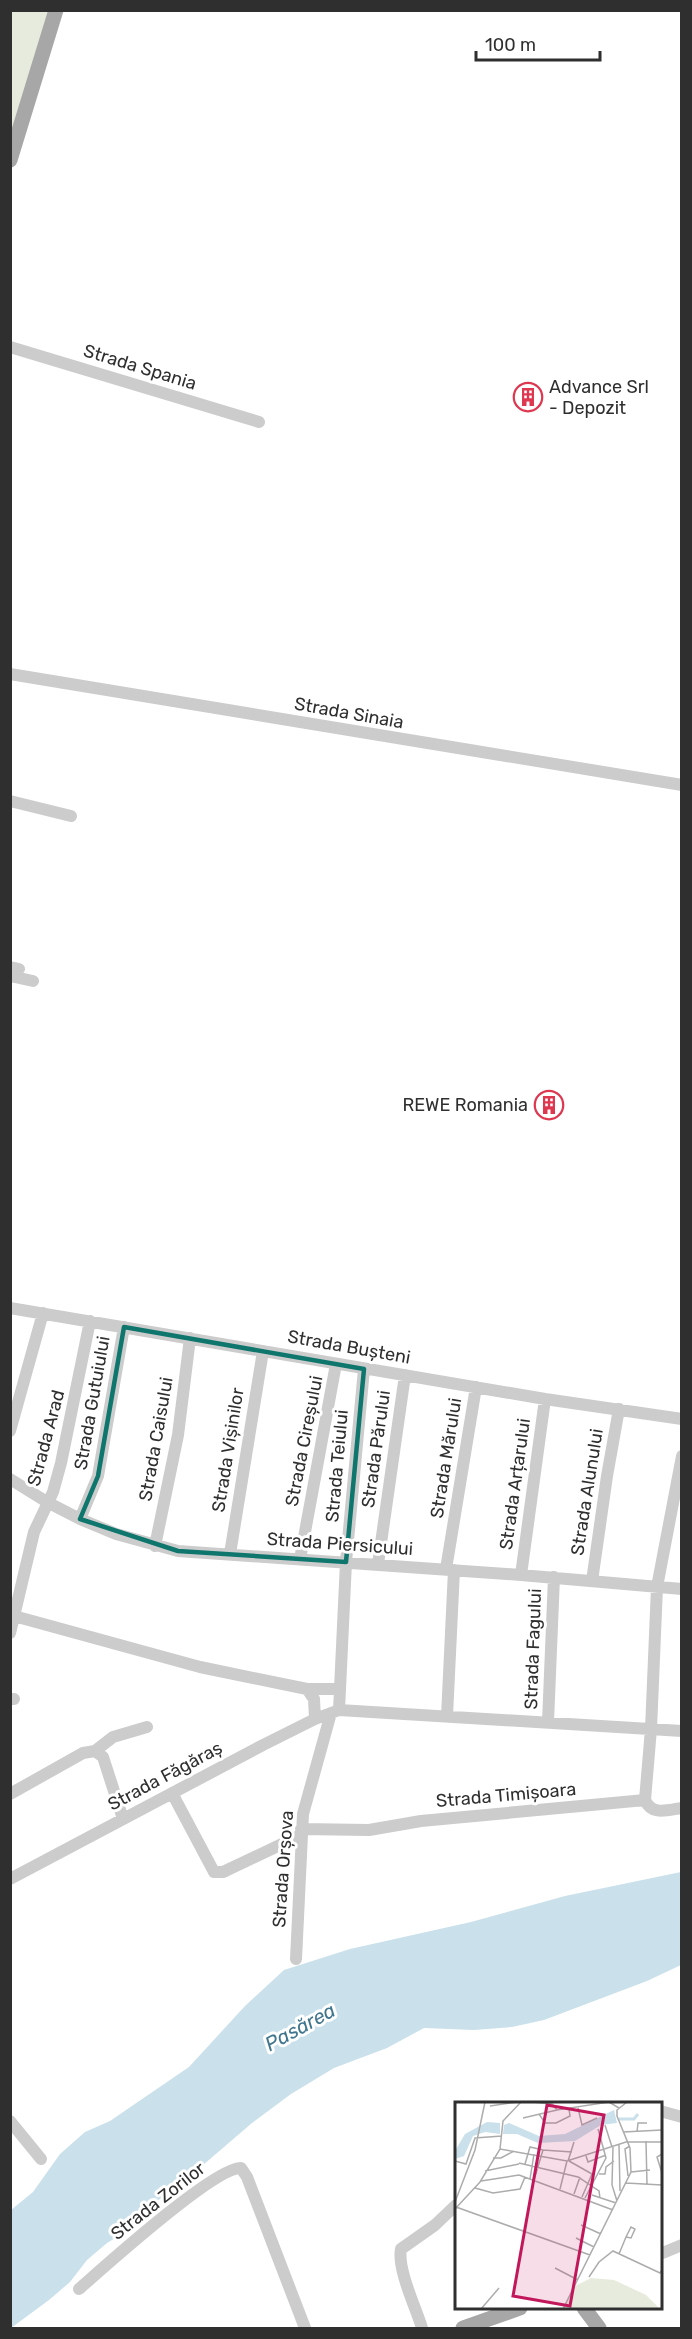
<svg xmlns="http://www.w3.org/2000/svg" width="692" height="2339" font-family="Rubik,sans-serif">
	<rect width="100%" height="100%" fill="#fff"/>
	<path fill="#e6ebdd" d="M11 11H53L11 146Z"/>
	<path fill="#cae0ea" d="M681 1872V1965L647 1981 544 2020 512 2027 474 2030 424 2028 387 2048 334 2068 291 2094 252 2123 182 2183 146 2209 127 2231 107 2243 87 2260 70 2282 49 2300 11 2328V2210L33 2192 60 2154 85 2132 110 2121 189 2067 245 2006 284 1970 350 1949 471 1922 565 1896Z"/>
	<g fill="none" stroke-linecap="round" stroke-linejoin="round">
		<path stroke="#ccc" stroke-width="12" d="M10 347 259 422
			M10 674 682 785
			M10 801 71 816
			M10 967 19 969
			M10 976 33 981
			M10 1308 545 1399 682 1419
			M10 1431 43 1313
			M10 1479 47 1502 80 1519 116 1534 178 1551 521 1575 682 1589
			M80 1519 98 1476 124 1327
			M155 1546 178 1435 190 1338
			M230 1554 263 1351
			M300 1559 336 1364
			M378 1564 405 1375
			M446 1569 476 1387
			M521 1575 545 1399
			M592 1581 607 1476 619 1409
			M14 1616 200 1667 307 1689 314 1699 315 1719
			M10 1633 34 1532 53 1492 61 1463 90 1321
			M307 1689H340
			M10 1699H14
			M339 1710 346 1562 364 1369
			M447 1716 454 1570
			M548 1722 554 1577
			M95 1751 113 1737 147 1727
			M172 1793 214 1872H223L301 1835
			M10 1794 83 1753 95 1751 103 1757 123 1819
			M645 1800C652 1816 667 1810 682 1808
			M301 1829 369 1830 421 1821 645 1800 651 1729 657 1587 682 1456
			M10 1879 263 1745 315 1719 339 1710 682 1731
			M296 1959 303 1814 331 1713
			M660 2111 682 2117
			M10 2121 41 2159
			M660 2254 682 2245
			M79 2289C104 2267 215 2167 241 2168L247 2177 305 2328
			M422 2328C416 2308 397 2269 401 2249L435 2225 456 2205"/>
		<path stroke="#a7a7a7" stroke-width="15" d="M10 160 56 10
			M584 2308 599 2328
			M463 2328 520 2308"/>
	</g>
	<path fill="none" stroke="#0f766e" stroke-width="4.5" stroke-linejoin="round" d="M124 1327 364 1369 346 1562 178 1551 80 1519 98 1476Z"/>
	<defs>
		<g id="building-ring" transform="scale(1.5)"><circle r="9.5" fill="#fff" stroke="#de3851" stroke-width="1.5"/><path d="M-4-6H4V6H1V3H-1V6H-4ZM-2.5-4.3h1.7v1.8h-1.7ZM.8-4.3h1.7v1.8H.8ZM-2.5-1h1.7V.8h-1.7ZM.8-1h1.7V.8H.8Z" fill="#de3851"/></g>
	</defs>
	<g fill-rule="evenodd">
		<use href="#building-ring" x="528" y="397"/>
		<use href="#building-ring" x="549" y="1105"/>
	</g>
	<g text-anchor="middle" stroke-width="6" stroke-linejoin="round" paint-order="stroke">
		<g font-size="18" fill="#2f2f2f" stroke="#fff">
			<text transform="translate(140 367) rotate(17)" y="6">Strada Spania</text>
			<text transform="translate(349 713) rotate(10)" y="6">Strada Sinaia</text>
			<text transform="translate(349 1347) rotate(10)" y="6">Strada Bușteni</text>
			<text transform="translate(92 1403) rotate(-80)" y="6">Strada Gutuiului</text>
			<text transform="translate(46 1438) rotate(-75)" y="6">Strada Arad</text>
			<text transform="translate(156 1439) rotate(-80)" y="6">Strada Caisului</text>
			<text transform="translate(304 1441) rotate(-79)" y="6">Strada Cireșului</text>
			<text transform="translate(376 1449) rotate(-82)" y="6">Strada Părului</text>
			<text transform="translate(228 1450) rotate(-81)" y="6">Strada Vișinilor</text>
			<text transform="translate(446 1458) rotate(-81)" y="6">Strada Mărului</text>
			<text transform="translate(337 1466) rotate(-85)" y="6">Strada Teiului</text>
			<text transform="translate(515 1484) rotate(-82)" y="6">Strada Arțarului</text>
			<text transform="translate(587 1492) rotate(-81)" y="6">Strada Alunului</text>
			<text transform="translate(340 1544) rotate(4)" y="6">Strada Piersicului</text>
			<text transform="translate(533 1649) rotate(-88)" y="6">Strada Fagului</text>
			<text transform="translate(165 1776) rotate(-28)" y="6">Strada Făgăraș</text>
			<text transform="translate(506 1795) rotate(-5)" y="6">Strada Timișoara</text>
			<text transform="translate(283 1869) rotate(-86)" y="6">Strada Orșova</text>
			<text transform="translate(158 2201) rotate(-38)" y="6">Strada Zorilor</text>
		</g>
		<g font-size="18" fill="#2f2f2f" stroke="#fff" text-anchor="start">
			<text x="549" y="393">Advance Srl<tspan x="549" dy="21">- Depozit</tspan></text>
			<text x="528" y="1111" text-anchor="end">REWE Romania</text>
		</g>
		<g font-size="20" font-style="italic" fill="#40758e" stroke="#fff">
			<text transform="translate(300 2027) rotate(-29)" y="7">Pasărea</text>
		</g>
	</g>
	<g transform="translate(455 2102)">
		<rect width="207" height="207" fill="#fff"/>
		<path d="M136 176 159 178 191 193 205 207H109L120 184Z" fill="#e6ebdd"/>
		<path d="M159 8 162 21 146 23 120 39 83 41 62 32H48L49 23 54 21 84 34 110 32ZM32 20 45 21V32L30 30 18 34 9 54 0 57V49L10 32Z" fill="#cae0ea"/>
		<path fill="none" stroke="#cae0ea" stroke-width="3" d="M164 17H179L183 12"/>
		<path fill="none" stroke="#acacac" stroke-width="1.5" d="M77 0 97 2 102 8 154 0 164 6M35 4 62 0M123 6 127 23 142 16M84 12 90 21H101L115 14 114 7M68 16 102 8M150 23 157 45M168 30 207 28M182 30 183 21H192M191 39 192 83M164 43 165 89M158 45 157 83 162 99M45 47 48 19 66 0M207 52 202 55 207 71M131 54 133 60 151 53M38 56H46L59 49M0 59 11 62 20 36 47 34M113 59 119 40M114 59 137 72M64 61 123 75 144 89 145 96M70 62 75 45 88 48M30 69 64 62M176 70 195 68M144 72H150L151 65 159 59M64 73 158 108M173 74 170 47 175 44M75 77 79 52M79 78 88 48 117 50M26 79 64 73M171 81 207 83M20 86 38 91 65 87 70 75M105 87 112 59M119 92 125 75M137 93 161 101M127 95 137 72M130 96 151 56 143 27M0 100 20 48 30 0M1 105 135 153M0 107 25 80 45 47 112 59 171 40H207M126 123 146 132M121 136 139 145M164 152 171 135 176 125 180 127 176 136 171 135M100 166 123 178M134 175 144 160 158 149 205 171 207 168M26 207 44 186M108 207 176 70 175 46 162 14V8L172 0"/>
		<path fill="#c2185b" fill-opacity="0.15" stroke="#c2185b" stroke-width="3" d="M92 3 149 13 115 204 58 194Z"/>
		<rect width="207" height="207" fill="none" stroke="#2f2f2f" stroke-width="3"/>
	</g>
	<rect width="692" height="2339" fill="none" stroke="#2f2f2f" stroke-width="24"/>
	<path d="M476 51v9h124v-9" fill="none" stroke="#2f2f2f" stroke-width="3"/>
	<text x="485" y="51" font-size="18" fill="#2f2f2f" stroke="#ffffff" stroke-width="4.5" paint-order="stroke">100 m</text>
</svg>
